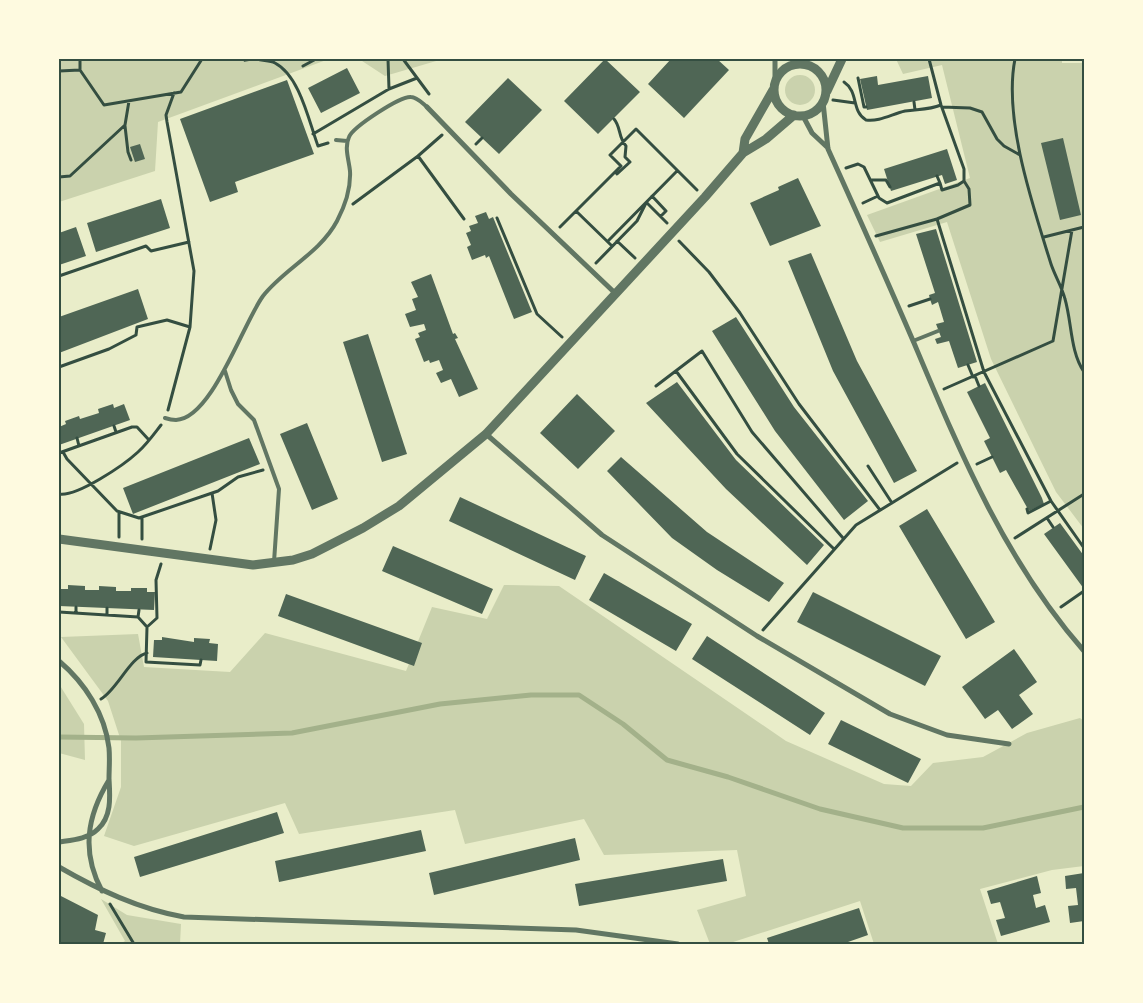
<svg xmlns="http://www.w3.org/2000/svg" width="1143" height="1003" font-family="Overpass,sans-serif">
	<rect width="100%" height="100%" fill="#e9edc9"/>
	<path fill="#cad2ad" d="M59 59H329L158 122 155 171 59 202Z
		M359 59H443L385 76Z
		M896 59H1062V63H1084V529L1056 492 991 359 947 222 880 242 867 215 970 178 942 65 903 74Z
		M785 90a15 15 0 1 1 30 0a15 15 0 1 1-30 0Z
		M504 585 559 586 786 741 884 784 911 786 933 763 983 757 1027 733 1080 718 1084 721V866L1052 870 980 889 998 944H874L860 901 727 944H710L697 910 746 896 737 850 604 855 584 819 465 844 455 810 299 834 285 803 134 846 104 836 121 787V741L108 701 61 637 138 634 144 667 230 672 265 633 406 671 432 607 487 619Z
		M59 684 84 724 85 760 59 753Z
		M101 899 127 915 181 924 180 944H120L125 941Z"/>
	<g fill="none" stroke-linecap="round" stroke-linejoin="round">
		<path stroke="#a3b18a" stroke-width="5" d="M59 737 136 738 292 733 440 704 531 695H579L623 724 667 760 728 777 820 809 903 828H983L1084 807"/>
	</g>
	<path fill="#4f6655" d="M243 59H254V60L244 62Z
		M605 59 640 92 598 134 564 101Z
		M671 59H717L729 70 684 118 648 84Z
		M347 68 360 93 321 113 308 88Z
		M877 76 878 85 928 76 932 98 867 110 860 79Z
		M508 78 542 110 499 154 465 122Z
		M287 80 314 154 235 182 238 192 210 202 180 119Z
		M1063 138 1081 215 1060 220 1041 143Z
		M140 144 145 159 135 162 130 147Z
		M947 149 957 180 945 184 942 175 891 191 884 169Z
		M798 178 821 226 770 246 750 203 779 190 778 187Z
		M161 199 170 228 96 252 87 223Z
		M486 212 489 219 493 217 532 312 514 319 489 256 486 258 485 255 472 260 467 247 471 245 466 233 471 231 469 226 478 223 475 216Z
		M76 227 86 256 59 265V233Z
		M936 229 977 362 958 368 949 341 937 344 935 339 941 337 936 324 944 322 938 302 932 305 930 299 929 295 935 293 916 234Z
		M811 253 857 361 917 471 894 483 833 371 788 261Z
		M431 274 453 334 455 333 458 338 455 339 478 389 459 397 451 379 441 383 436 373 443 370 439 360 430 363 429 360 424 362 415 339 420 337 418 333 426 330 424 324 410 327 405 314 416 310 412 299 418 297 411 282Z
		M138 289 148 319 59 353V317Z
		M736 317 794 407 868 501 844 520 775 431 712 331Z
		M368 334 407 454 382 462 343 342Z
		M677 382 736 460 824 545 807 565 726 489 646 403Z
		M985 383 1042 498 1044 504 1029 511 1006 470 1000 473 984 441 990 438 967 392Z
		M577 394 615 431 578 469 540 433Z
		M113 404 114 408 124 404 130 420 59 445V427L66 424 65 421 79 416 80 419 99 413 98 409Z
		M307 423 338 499 312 510 280 434Z
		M249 438 260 464 133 514 123 488Z
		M621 457 707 532 784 583 769 602 717 570 672 538 607 471Z
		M460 497 586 556 575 580 449 521Z
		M927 509 995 622 966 639 899 526Z
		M1060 523 1084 556V589L1044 534Z
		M393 546 493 589 482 614 382 571Z
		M604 573 692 624 676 651 589 600Z
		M68 585 85 586V590H99V586L116 587V591H131V588H147V592H155L154 610 59 606V589H68Z
		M813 592 941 656 925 686 797 622Z
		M286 594 422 643 414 666 278 616Z
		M707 636 825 713 810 735 692 659Z
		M162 637 194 642V638L210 639 209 643 218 644 217 661 153 657 154 640H162Z
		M1014 649 1037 682 1019 695 1033 714 1012 729 998 710 985 719 962 687Z
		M841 720 921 759 908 783 828 744Z
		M277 812 284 833 140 877 134 857Z
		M421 830 426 851 279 882 275 861Z
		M575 838 580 860 434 895 429 873Z
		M723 859 727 881 579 906 575 884Z
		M1084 873V921L1070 923 1068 906 1078 905 1076 888 1066 889 1065 876Z
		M1037 876 1041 893 1033 895 1036 908 1045 905 1050 922 1001 936 996 920 1005 918 1000 902 991 904 987 891Z
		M59 895 98 915 95 930 106 933 103 944H59Z
		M859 908 868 935 848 942V944H769L767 938Z"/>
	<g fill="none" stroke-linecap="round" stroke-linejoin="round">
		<path stroke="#344e41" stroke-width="3" d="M80 59V70
			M257 59C262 61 270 60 275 63 300 76 309 122 318 146L328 143
			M388 59 389 89
			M403 59 429 94
			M1015 59C1003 119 1033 206 1051 264 1055 276 1062 287 1065 299 1072 323 1070 351 1084 372
			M303 66 316 59
			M59 71 80 70 104 105 181 92 202 59
			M858 78 864 107H866
			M844 82C859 92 851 111 866 120 879 122 892 114 905 111 918 109 929 110 941 105
			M833 100 855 103
			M914 102 915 110
			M942 107 970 108 982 112 997 139 1004 146 1020 155
			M614 119C621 127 618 137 626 146L625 157 630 162 617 174
			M125 126 128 152 131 160
			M313 134 389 89 417 78
			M442 135 418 156 464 219
			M476 144 482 138
			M846 168 858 164 864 167 879 198 887 203 940 183 942 190 958 185 964 181V169L941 105 929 59
			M937 176 940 183
			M59 177 70 176 125 125 129 101
			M871 180H886L890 187
			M652 196 666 211 661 216
			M647 203 667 223
			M863 203 878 196
			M353 204 418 156
			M576 211 612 246
			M497 218 537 314 562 337
			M937 219 970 205 969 189 964 181
			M560 227 621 166 610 155 636 129 697 190
			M876 236 937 219 984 372 1051 501 1084 548
			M1044 237 1084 227
			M609 240 677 171
			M617 241 635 258
			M679 241 709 272 740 313 799 404 880 510
			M596 263 637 221 646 203
			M59 276 146 246 151 251 189 242
			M909 306 930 299
			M968 365 973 377
			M59 367 109 349 136 335 137 327 167 320 190 327
			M676 371 737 454 834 549
			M975 376 979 386
			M656 386 702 351 752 432 843 538
			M944 389 1053 341 1072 230
			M168 410 190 327 194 271 167 122 166 115 174 93
			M114 426 116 432
			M77 438 79 446
			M63 452 67 459 117 511 139 518 218 491 238 477 263 470
			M59 453 132 427H137L149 440
			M977 464 992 457
			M868 466 892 503
			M59 494C77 497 124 465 138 452 147 444 154 434 161 425
			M1027 509 1028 513 1051 501
			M1047 518 1053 527
			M119 537V513
			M1015 538 1084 494
			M142 539V518
			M210 549 216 520 212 493
			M161 564 156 580 157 618 147 627 146 662 200 665 201 660
			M1061 607 1084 591
			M59 612 138 617 139 610
			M76 613V607
			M107 614V608
			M138 617 147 627
			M763 630 856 525 957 463
			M101 699C117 690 130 657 147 653
			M110 904 134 944"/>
		<path stroke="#617663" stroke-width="4" d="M336 140 347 141
			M913 341 938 331
			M225 371 231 390 238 404 254 420 279 489 274 562
			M165 418C168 419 172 420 176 420 212 419 243 323 263 296 284 269 320 253 337 221 345 206 351 189 350 171 349 160 344 148 349 137 353 127 400 96 411 97 417 97 422 103 427 107"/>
		<path stroke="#617663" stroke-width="5" d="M775 59V81
			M796 59 799 63
			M823 102 828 149C857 213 886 278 914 343 960 452 1005 561 1084 651
			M427 107 511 194 616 294
			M803 116 812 133 828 148
			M486 434 602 535 757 636 890 714 947 735 1009 744
			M59 661C85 683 105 714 109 748 110 759 109 769 109 779 110 796 112 816 98 829 88 839 72 840 59 842
			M59 867C99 890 139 909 184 917L576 930 678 944
			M102 891C81 852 87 816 109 780"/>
		<path stroke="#617663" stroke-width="9" d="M774 90a26 26 0 1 1 52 0a26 26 0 1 1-52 0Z
			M827 91 842 59
			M743 153 745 139 773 90
			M59 539 253 565 293 560 312 554 363 528 399 506 486 434 705 197 743 153 766 139 794 115"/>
	</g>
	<rect width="1143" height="1003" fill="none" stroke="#fefae0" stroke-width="120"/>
	<rect x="60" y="60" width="1023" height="883" fill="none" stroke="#344e41" stroke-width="2"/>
</svg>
